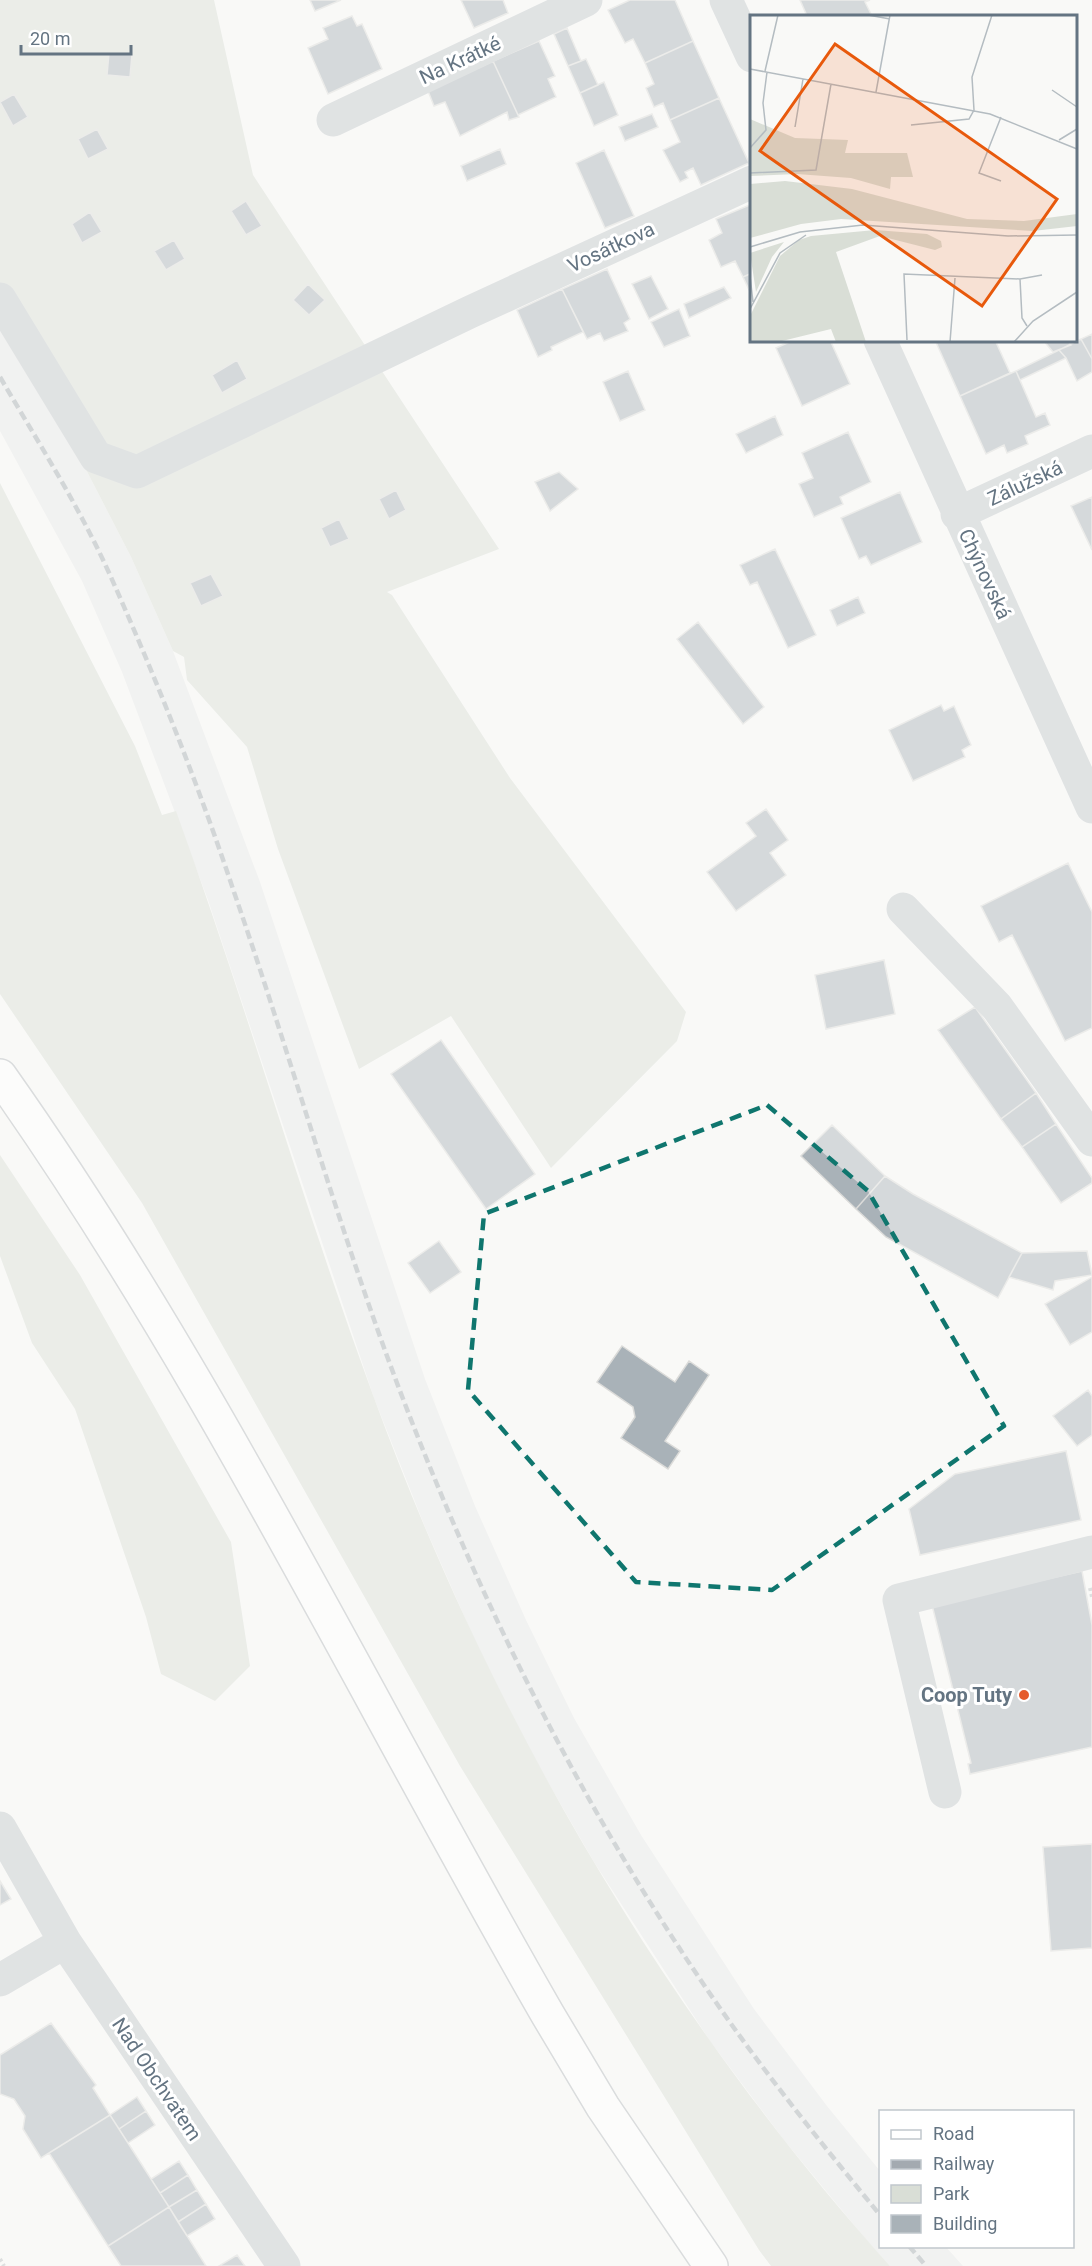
<svg xmlns="http://www.w3.org/2000/svg" width="1092" height="2266" font-family="Roboto,sans-serif">
	<rect width="100%" height="100%" fill="#f9f9f7"/>
	<path fill="#e7e8e8" d="M0 327 80 458 131 557 173 651 260 882 425 1379 475 1506 526 1620 574 1718 641 1835 754 2009 827 2106 880 2171V2246L946 2247 963 2266H890L868 2242 784 2140 710 2041 594 1862 526 1744 476 1643 425 1527 374 1398 208 900 122 672 82 581 0 431Z"/>
	<path fill="#d9ded6" d="M0 0H214L253 175 499 549 387 592 392 595 510 778 686 1012 677 1041 551 1168 451 1016 359 1069 278 849 247 747 187 680 184 657 173 651 131 557 80 458 0 327Z
		M0 483 135 746 162 815 176 811C246 1004 302 1202 373 1395 489 1714 663 2013 890 2266H771L759 2250 460 1766 142 1203 0 994Z
		M0 1155 80 1275 231 1542 250 1666 215 1701 161 1674 146 1617 75 1409 32 1343 0 1256Z"/>
	<path fill="#a9b2b8" stroke="#dbdbd9" stroke-width="1.5" d="M310 0H341L315 11Z
		M461 0H503L508 13 474 28Z
		M630 0H675L693 41 645 63 633 39 625 43 608 10Z
		M800 0H870L865 2 872 16H807Z
		M352 16 357 26 362 24 382 69 328 94 308 48 328 39 323 28Z
		M567 28 581 61 568 66 554 34Z
		M539 41 555 76 548 79 556 97 518 115 493 61Z
		M693 41 719 98 670 120 663 103 654 107 646 88 654 84 645 63Z
		M109 53 132 54 130 77 107 75Z
		M586 59 598 85 580 93 568 66Z
		M493 61 519 117 509 120 507 112 460 136 445 102 434 106 428 91Z
		M604 82 618 115 594 126 580 93Z
		M14 94 28 117 13 126 0 102Z
		M719 98 749 163 701 185 693 168 685 172 688 178 680 182 663 150 680 142 670 120Z
		M652 114 658 127 625 141 619 127Z
		M97 129 108 149 88 159 78 139Z
		M500 149 506 164 467 181 461 166Z
		M604 150 634 216 605 228 576 163Z
		M246 201 262 226 246 235 231 211Z
		M752 204V273L743 277 735 261 721 267 709 240 722 233 716 219Z
		M90 212 102 232 82 243 72 224Z
		M174 240 185 259 166 270 154 251Z
		M607 269 630 319 624 323 628 331 604 341 600 333 587 339 562 289Z
		M752 273V296L743 277Z
		M651 276 668 309 649 319 632 284Z
		M308 284 325 300 309 315 293 300Z
		M724 287 731 298 689 318 684 304Z
		M562 289 583 332 551 347 552 350 538 357 517 310Z
		M679 309 690 336 664 347 651 322Z
		M1092 334V359L1081 339Z
		M1081 339 1092 359V372L1077 381 1066 358 1059 350Z
		M794 340H830L850 384 802 406 776 348Z
		M935 340H995L1010 373 960 396Z
		M1043 340H1067L1071 345 1053 352Z
		M1059 350 1066 358 1020 380 1016 371Z
		M237 360 247 379 222 393 212 375Z
		M628 371 645 410 620 421 603 382Z
		M1016 371 1036 417 1045 413 1050 425 1025 436 1028 444 1007 453 1004 445 986 454 960 396Z
		M775 416 783 435 746 453 736 434Z
		M848 432 871 482 840 497 843 504 814 517 799 484 813 478 802 453Z
		M559 472 578 489 550 511 535 482Z
		M396 490 406 510 389 519 379 499Z
		M900 492 922 542 871 565 866 556 859 559 841 518Z
		M1092 497V550L1071 506Z
		M339 519 349 539 330 547 321 528Z
		M775 549 816 635 788 648 757 582 750 585 740 565Z
		M211 574 223 596 201 606 190 583Z
		M858 597 865 613 837 626 830 610Z
		M698 622 764 707 743 724 677 639Z
		M941 705 944 711 954 706 971 745 962 750 965 757 913 781 889 730Z
		M766 809 788 840 770 853 786 875 736 911 707 872 756 836 746 823Z
		M1068 863 1092 912V1028L1065 1041 1012 935 999 942 981 906Z
		M884 960 895 1014 826 1029 815 975Z
		M975 1007 1036 1093 1001 1119 938 1030Z
		M441 1040 535 1174 486 1209 391 1074Z
		M1036 1093 1056 1124 1022 1147 1001 1119Z
		M1056 1124 1092 1178V1183L1061 1203 1022 1147Z
		M832 1125 885 1176 856 1209 801 1156Z
		M885 1176 913 1194 1022 1253 998 1298 886 1237 856 1209Z
		M439 1241 461 1272 430 1293 408 1263Z
		M1087 1251 1092 1275 1055 1281 1053 1290 1009 1277 1022 1253Z
		M1092 1277V1332L1070 1345 1045 1304Z
		M622 1346 675 1382 689 1361 709 1375 665 1441 680 1451 668 1469 621 1438 635 1417 633 1407 597 1382Z
		M1088 1390 1092 1396V1435L1077 1446 1053 1416Z
		M1066 1451 1081 1520 920 1555 909 1509 955 1474Z
		M1082 1571 1092 1625V1747L970 1774 968 1764 971 1763 932 1605Z
		M1092 1844V1948L1051 1951 1043 1847Z
		M0 1881 11 1899 0 1905Z
		M51 2023 96 2085 93 2088 110 2115 41 2158 23 2129 25 2116 14 2099 0 2094V2055Z
		M137 2097 146 2111 119 2129 110 2115Z
		M146 2111 155 2125 128 2143 119 2129Z
		M110 2115 169 2207 108 2246 49 2153Z
		M179 2161 188 2175 160 2193 151 2179Z
		M188 2175 197 2190 169 2207 160 2193Z
		M197 2190 206 2204 178 2222 169 2207Z
		M206 2204 215 2219 187 2236 178 2222Z
		M169 2207 206 2266H121L108 2246Z
		M237 2255 245 2266H219Z"/>
	<g fill="none" stroke-linecap="round" stroke-linejoin="round">
		<g stroke="#b4b9bd" stroke-width="36">
			<path id="major" d="M0 1076C210 1373 367 1701 548 2015L603 2107 711 2266"/>
		</g>
		<path stroke="#babec1" stroke-width="4" stroke-dasharray="3 3" stroke-linecap="butt" d="M1090 1588 1092 1597
			M0 2259 4 2266"/>
		<path stroke="#c2c7cb" stroke-width="33" d="M726 0 752 56
			M333 120 586 0
			M0 299 96 457 137 472 470 312 752 182
			M880 340 1092 807
			M957 514 1092 451
			M903 909 997 1007 1092 1140
			M945 1792 899 1600 1092 1552
			M0 1828 65 1942 284 2266
			M0 1980 65 1942"/>
		<use href="#major" stroke="#fff" stroke-width="33"/>
		<path stroke="#a3aab0" stroke-width="4.5" stroke-dasharray="9 4.5" stroke-linecap="butt" d="M0 377C38 442 79 506 110 575 156 678 198 784 234 892 291 1057 338 1227 400 1391 485 1615 594 1832 734 2028 780 2092 830 2154 880 2215
			M909 2246 926 2266"/>
	</g>
	<path d="M0 0H1092V2266H0ZM767 1105 868 1191 1004 1426 772 1590 636 1582 468 1390 484 1214Z" fill="#f9f9f7" fill-opacity=".55" fill-rule="evenodd"/>
	<path fill="none" stroke="#0f766e" stroke-width="4.5" stroke-dasharray="12 8" stroke-linejoin="round" d="M767 1105 868 1191 1004 1426 772 1590 636 1582 468 1390 484 1214Z"/>
	<circle fill="#e55b2b" stroke="#fff" stroke-width="2" cx="1024" cy="1695" r="6"/>
	<g text-anchor="middle" stroke-width="6" stroke-linejoin="round" paint-order="stroke">
		<g font-size="20" fill="#647482" stroke="#fff">
			<text transform="translate(460 60) rotate(-25)" y="7">Na Krátké</text>
			<text transform="translate(611 247) rotate(-25)" y="7">Vosátkova</text>
			<text transform="translate(1025 483) rotate(-25)" y="7">Zálužská</text>
			<text transform="translate(985 574) rotate(65)" y="7">Chýnovská</text>
			<text transform="translate(157 2079) rotate(56)" y="7">Nad Obchvatem</text>
		</g>
		<g font-size="20" font-weight="bold" fill="#647482" stroke="#fff" text-anchor="end">
			<text x="1012" y="1702">Coop Tuty</text>
		</g>
	</g>
	<g transform="translate(750 15)">
		<rect width="327" height="327" fill="#f9f9f7"/>
		<path d="M0 104 45 123 98 125 95 138H157L163 162H141L140 174 101 163 47 159 0 161ZM35 166 102 174 217 204 274 206 327 199V211L283 216 91 204 51 209 0 223V169ZM125 215 177 219 191 226 192 232 185 235 130 221 86 237 116 327H86L81 314 28 327H0V301L30 241 49 225 61 221ZM34 227 22 242 6 277 0 238Z" fill="#d9ded6"/>
		<path fill="none" stroke="#b4bcc1" stroke-width="1.5" d="M118 0 140 4M0 54 240 99 327 134M15 56 28 0M302 75 327 92M126 77 140 0M251 102 229 158 251 166M161 110 219 104 224 95 222 62 242 0M45 112 53 64M309 125 327 114M0 133 16 115 13 88 17 57M0 158 66 155 81 69M0 232 50 217 113 210 258 221 327 220M0 261 3 287M270 264 272 303 277 311M0 294 30 238 56 220M157 325 154 259 270 264 292 260M148 327H199M200 327 205 263M264 327 283 306 327 277"/>
		<path fill="#e8590c" fill-opacity="0.15" stroke="#e8590c" stroke-width="3" d="M85 29 307 184 232 291 10 136Z"/>
		<rect width="327" height="327" fill="none" stroke="#647482" stroke-width="3"/>
	</g>
	<rect x="879" y="2110" width="195" height="138" fill="#ffffff" stroke="#c1c7cd" stroke-width="1.5"/>
	<rect x="891" y="2130" width="30" height="9" fill="#ffffff" stroke="#c1c7cd" stroke-width="1.5"/>
	<text x="933" y="2140" font-size="18" fill="#647482">Road</text>
	<rect x="891" y="2160" width="30" height="9" fill="#a3aab0" stroke="#c1c7cd" stroke-width="1.5"/>
	<text x="933" y="2170" font-size="18" fill="#647482">Railway</text>
	<rect x="891" y="2185" width="30" height="18" fill="#d9ded6" stroke="#c1c7cd" stroke-width="1.5"/>
	<text x="933" y="2200" font-size="18" fill="#647482">Park</text>
	<rect x="891" y="2215" width="30" height="18" fill="#a9b2b8" stroke="#c1c7cd" stroke-width="1.5"/>
	<text x="933" y="2230" font-size="18" fill="#647482">Building</text>
	<path d="M21 45v9h110v-9" fill="none" stroke="#647482" stroke-width="3"/>
	<text x="30" y="45" font-size="18" fill="#647482" stroke="#ffffff" stroke-width="4.5" paint-order="stroke">20 m</text>
</svg>
